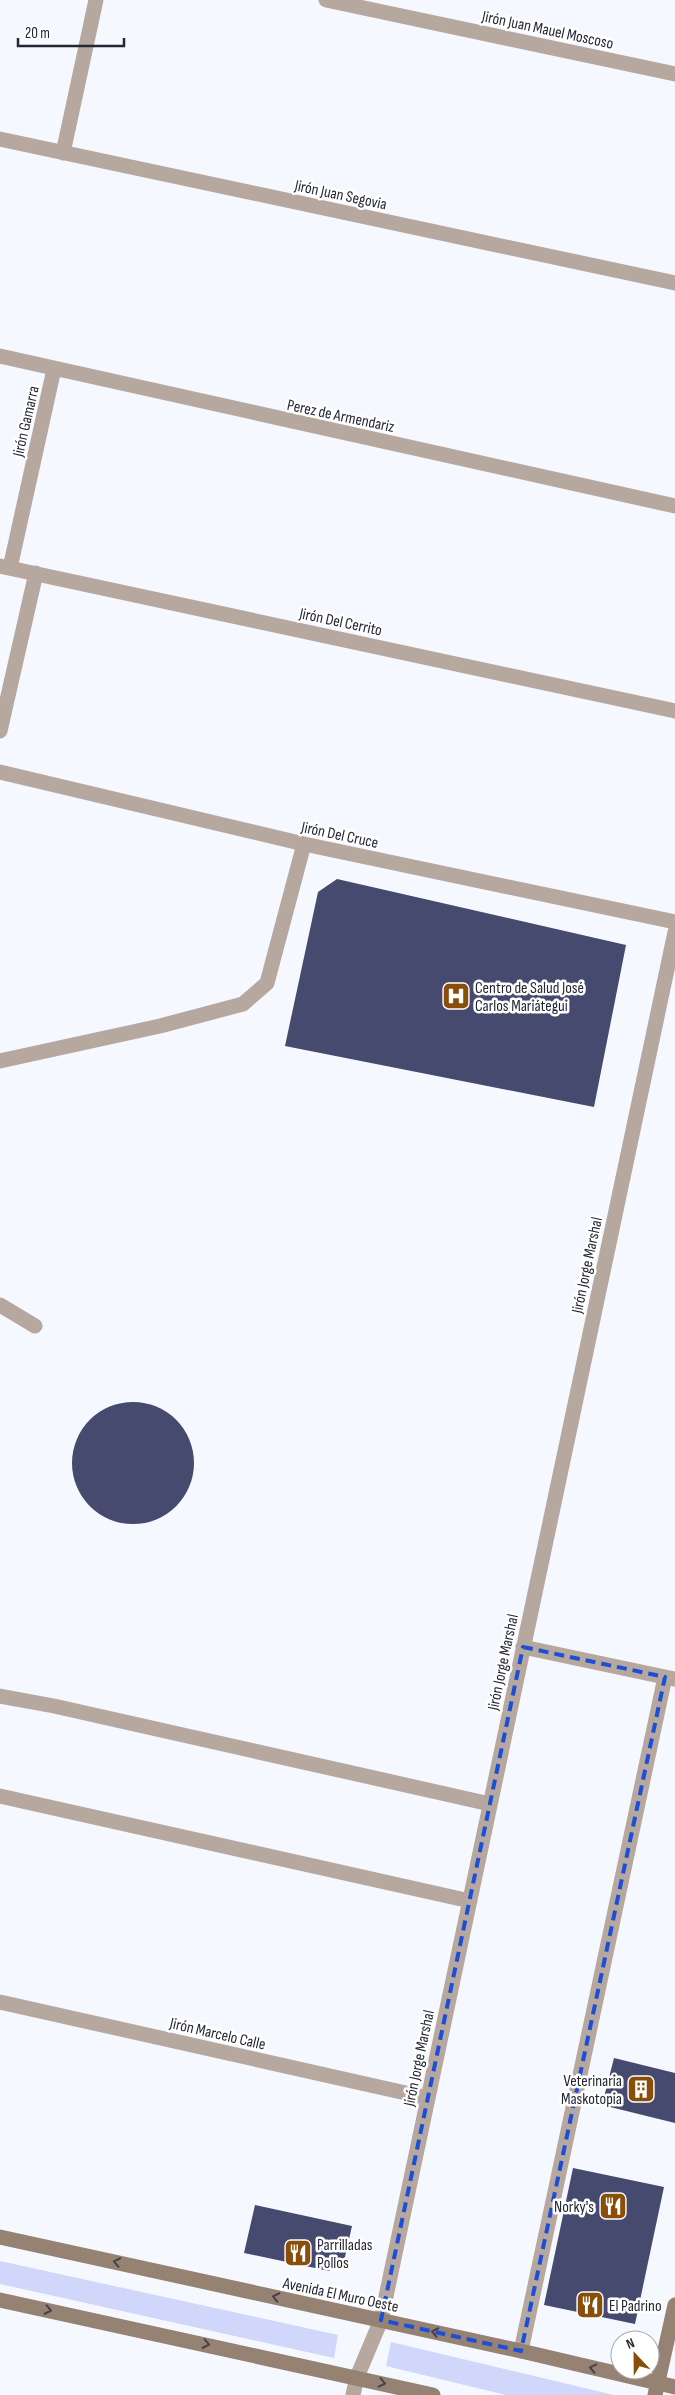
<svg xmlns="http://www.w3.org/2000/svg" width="675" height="2395" font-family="'Sofia Sans Condensed',sans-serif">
	<rect width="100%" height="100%" fill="#f6f8ff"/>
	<path fill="#d1d6fb" d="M0 2261 338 2335 334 2358 0 2284Z
		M391 2342 614 2395H506L386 2366Z"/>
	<path fill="#464a6e" d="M337 879 626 945 594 1107 285 1046 318 892Z
		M72 1463a61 61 0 1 1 122 0a61 61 0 1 1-122 0Z
		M614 2058 675 2073V2123L602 2105Z
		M573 2168 664 2187 635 2324 544 2305Z
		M255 2205 352 2226 345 2257 329 2271 244 2253Z"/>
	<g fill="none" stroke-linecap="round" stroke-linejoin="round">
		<path stroke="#b6a89e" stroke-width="15" d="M326 0 675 74
			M0 139 675 283
			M63 153 96 0
			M0 356 675 506
			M0 566 675 711
			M10 568 54 369
			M0 731 36 573
			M0 772 304 844 675 922
			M0 1061 160 1026 243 1004 267 983 304 844
			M0 1305 35 1326
			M523 1647 674 1679
			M0 1696 54 1706 490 1804
			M0 1796 470 1901
			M0 2002 428 2098
			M521 2351 665 1677
			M353 2395 357 2377 381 2320 675 932"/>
		<path stroke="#958272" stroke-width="15" d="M0 2237 521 2351 675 2387
			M0 2300 433 2395
			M655 2395 675 2305"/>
	</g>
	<defs><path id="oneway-chevron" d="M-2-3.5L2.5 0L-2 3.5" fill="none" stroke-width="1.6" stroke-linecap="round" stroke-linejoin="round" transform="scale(1.25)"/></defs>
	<g stroke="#474247">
		<use href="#oneway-chevron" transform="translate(117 2262) rotate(-168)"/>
		<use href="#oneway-chevron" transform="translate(276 2297) rotate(-168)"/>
		<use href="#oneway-chevron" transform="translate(48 2310) rotate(12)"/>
		<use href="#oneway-chevron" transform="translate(435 2332) rotate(-168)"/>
		<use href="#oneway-chevron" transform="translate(206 2344) rotate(12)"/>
		<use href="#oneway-chevron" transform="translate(593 2368) rotate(-167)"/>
		<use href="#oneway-chevron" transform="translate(382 2383) rotate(13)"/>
	</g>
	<path fill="none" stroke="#1d4ed8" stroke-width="4" stroke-dasharray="10 6" stroke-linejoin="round" d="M523 1647 665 1677 521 2351 381 2320Z"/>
	<defs>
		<g id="hospital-square" transform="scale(1.4375)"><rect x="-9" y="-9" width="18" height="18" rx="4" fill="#894e0a" stroke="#fff"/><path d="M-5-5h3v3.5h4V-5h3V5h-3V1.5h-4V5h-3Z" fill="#fff"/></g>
		<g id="building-square" transform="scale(1.4375)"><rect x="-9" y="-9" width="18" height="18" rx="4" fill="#894e0a" stroke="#fff"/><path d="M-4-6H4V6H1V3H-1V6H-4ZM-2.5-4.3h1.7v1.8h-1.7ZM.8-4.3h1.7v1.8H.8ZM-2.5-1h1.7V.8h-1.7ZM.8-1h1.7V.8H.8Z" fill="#fff"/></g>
		<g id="restaurant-square" transform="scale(1.4375)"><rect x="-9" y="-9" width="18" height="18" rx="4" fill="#894e0a" stroke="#fff"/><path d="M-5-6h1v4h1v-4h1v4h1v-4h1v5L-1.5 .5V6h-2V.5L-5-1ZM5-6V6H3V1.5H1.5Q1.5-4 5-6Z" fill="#fff"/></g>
	</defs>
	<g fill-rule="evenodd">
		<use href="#hospital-square" x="456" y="996"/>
		<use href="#building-square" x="641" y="2089"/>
		<use href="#restaurant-square" x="613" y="2206"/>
		<use href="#restaurant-square" x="298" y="2253"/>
		<use href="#restaurant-square" x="590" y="2305"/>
	</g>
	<g text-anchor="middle" stroke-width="5" stroke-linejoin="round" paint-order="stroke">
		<g font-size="16" fill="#262735" stroke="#fff">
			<text transform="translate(548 29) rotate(12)" y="6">Jirón Juan Mauel Moscoso</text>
			<text transform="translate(341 194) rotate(12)" y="6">Jirón Juan Segovia</text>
			<text transform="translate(341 415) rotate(12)" y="6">Perez de Armendariz</text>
			<text transform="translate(25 421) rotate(-77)" y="6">Jirón Gamarra</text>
			<text transform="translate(341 621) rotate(12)" y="6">Jirón Del Cerrito</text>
			<text transform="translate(340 834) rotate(12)" y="6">Jirón Del Cruce</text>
			<text transform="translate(586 1265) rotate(-78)" y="6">Jirón Jorge Marshal</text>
			<text transform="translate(502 1662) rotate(-78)" y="6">Jirón Jorge Marshal</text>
			<text transform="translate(218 2033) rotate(13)" y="6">Jirón Marcelo Calle</text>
			<text transform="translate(418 2058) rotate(-78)" y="6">Jirón Jorge Marshal</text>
			<text transform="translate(341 2294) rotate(12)" y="6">Avenida El Muro Oeste</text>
		</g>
		<g font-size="16" fill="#262735" stroke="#fff" text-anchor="start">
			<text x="475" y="993">Centro de Salud José<tspan x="475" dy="18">Carlos Mariátegui</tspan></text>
			<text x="622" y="2086" text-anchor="end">Veterinaria<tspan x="622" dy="18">Maskotopia</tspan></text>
			<text x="594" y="2212" text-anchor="end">Norky's</text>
			<text x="317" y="2250">Parrilladas<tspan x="317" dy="18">Pollos</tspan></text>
			<text x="609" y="2311">El Padrino</text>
		</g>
	</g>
	<g transform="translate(635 2355) rotate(338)"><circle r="24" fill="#ffffff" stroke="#a8a9ae"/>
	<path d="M0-4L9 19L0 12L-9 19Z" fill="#894e0a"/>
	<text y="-8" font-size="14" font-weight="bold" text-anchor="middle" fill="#262735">N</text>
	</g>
	<path d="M18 38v8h106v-8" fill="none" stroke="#262735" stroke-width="2.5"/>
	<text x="25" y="38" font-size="15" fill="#262735" stroke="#ffffff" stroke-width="4" paint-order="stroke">20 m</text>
</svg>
